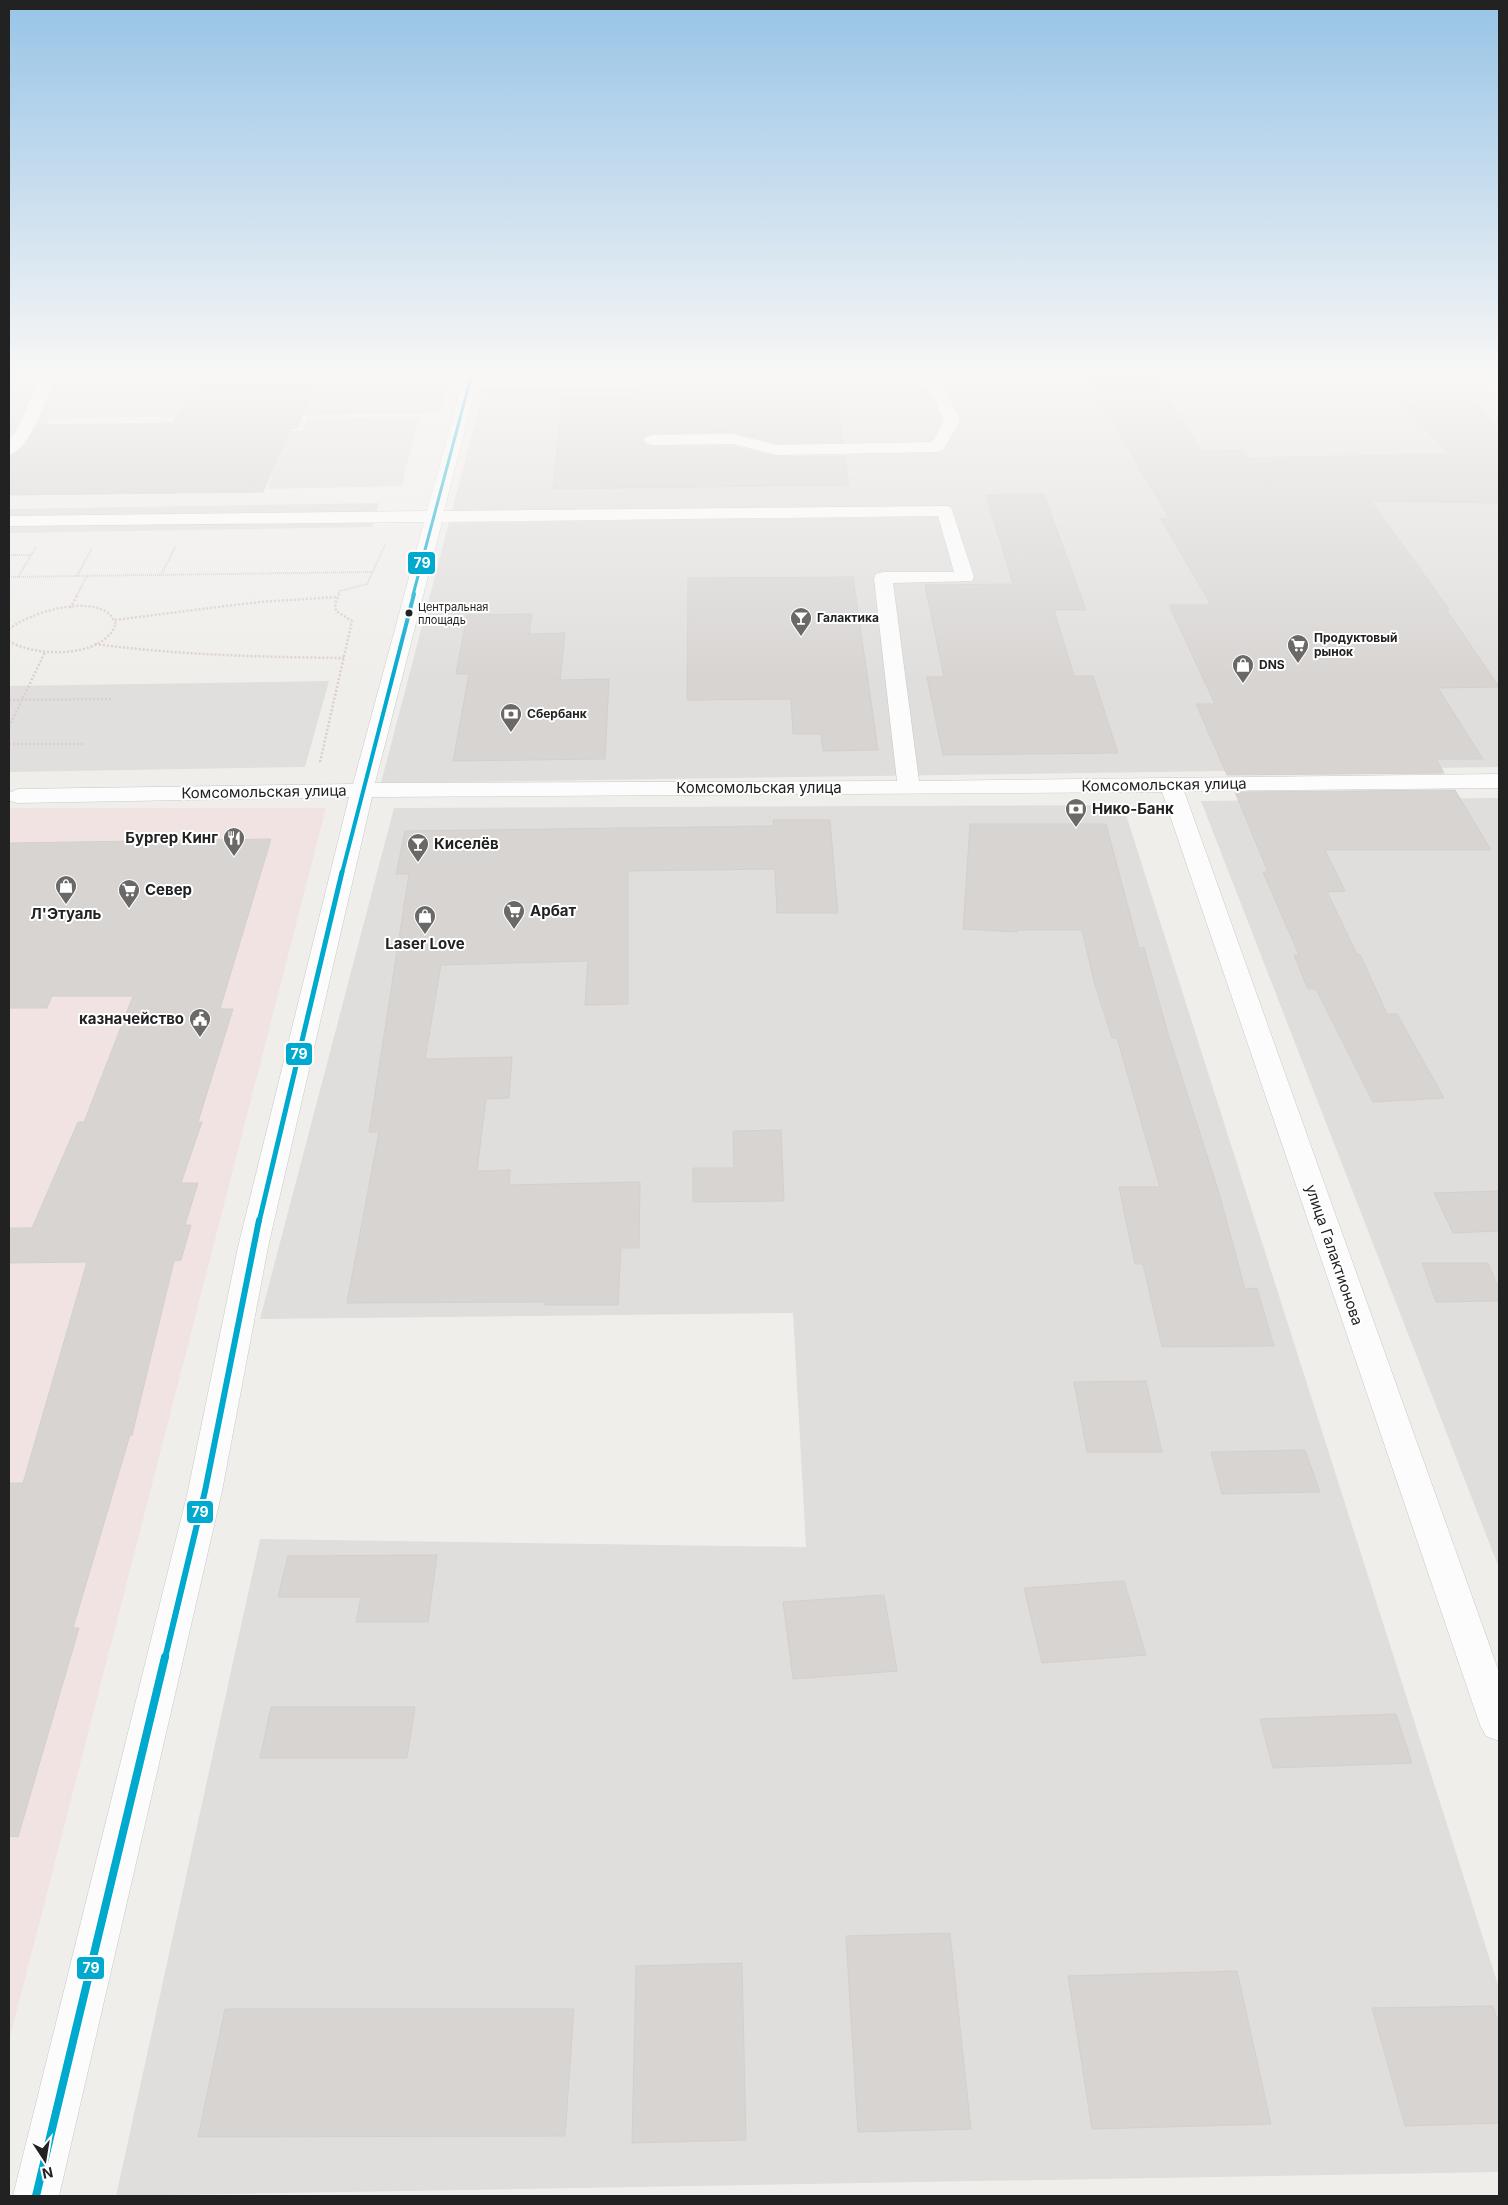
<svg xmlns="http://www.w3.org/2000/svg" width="1508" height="2205" font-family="Inter,sans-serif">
	<rect width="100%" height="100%" fill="#f0eeeb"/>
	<path fill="#dfdedc" d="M9 373H451L440 413 50 419 9 485Z
		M488 373H1472L1499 400V767L381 783Z
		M1499 798V1568L1201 801Z
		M1123 805 1499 1988V2172L116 2196 260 1539 806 1547 793 1313 260 1319 394 808Z"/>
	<path fill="#f1e3e1" d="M9 808H326L9 2041Z"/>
	<path fill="#e0dfde" d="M418 417 402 486 267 489 288 431H303L307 419Z
		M379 503 372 527 9 533V509Z
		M329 681 305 767 9 772V686Z"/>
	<path fill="#d7d4d2" stroke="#d3d0cc" d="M1084 373H1151L1202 451 1242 450 1247 458 1448 454 1400 402 1471 400 1499 429V503L1371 501 1449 609H1446L1499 687 1438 688 1483 759H1436L1444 773 1227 775 1196 704H1215L1169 605H1211L1161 519 1169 518Z
		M197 384H314L297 428 290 429 263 492 9 495V457L18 452 26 444 37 425 173 423Z
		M627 393H836L843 442 777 443 733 432 652 433 644 436 642 441 645 445 652 447 733 446 777 457 845 456 849 485 553 489 562 397 627 396Z
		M1044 494 1086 610H1054L1074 676H1093L1118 753 943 755 927 677H944L925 585 1013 584 986 495Z
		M853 577 878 750 823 751 821 734H793L791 699 687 700 688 578Z
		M532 614 529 634 565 633 560 680 609 679 605 759 453 761 469 674H456L467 615Z
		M1455 790 1491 850H1325L1345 891 1327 892 1357 954H1360L1387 1014H1397L1444 1098 1373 1102 1316 989H1308L1294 955H1299L1263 872H1268L1235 792Z
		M773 820H830L838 913H777L775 869 628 871V1004L585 1005 588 961 441 965 425 1059 512 1057 509 1098 486 1099 477 1171 510 1170 509 1185 640 1182 639 1248H621L618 1305H545V1302L347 1303 379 1132H369L409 874H396L405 831 774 826Z
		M970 824H1106L1139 948H1144L1169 1037 1219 1193 1245 1289 1257 1288 1274 1346 1162 1347 1143 1264H1135L1119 1187H1160L1117 1038H1112L1095 985 1082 930H1017V932L963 929Z
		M271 839 220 1009H233L198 1122H202L181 1183H198L185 1225H191L181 1260 174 1261 132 1435H130L73 1628H79L18 1837 9 1836V1483H23L87 1262 9 1263V1228H32L78 1122H84L133 996H52L47 1008H9V843Z
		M781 1130 784 1201 693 1202V1168H734L733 1131Z
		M1499 1191V1231L1453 1233 1434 1193Z
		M1422 1263H1488L1499 1289V1301L1436 1302Z
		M1146 1381 1162 1452H1087L1074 1382Z
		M1305 1450 1320 1492 1222 1494 1211 1452Z
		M437 1555 428 1622H356L361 1597H278L288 1556Z
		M1124 1581 1146 1655 1042 1663 1024 1588Z
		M884 1595 897 1671 793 1679 783 1602Z
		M271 1707H415L407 1758H260Z
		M1396 1714 1412 1763 1273 1768 1260 1719Z
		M950 1933 971 2129 858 2132 846 1936Z
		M742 1963 746 2140 632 2143 636 1966Z
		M1237 1971 1271 2124 1092 2129 1068 1976Z
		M1493 2006 1499 2025V2123L1405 2126 1372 2008Z
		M225 2009H574L565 2136 198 2137Z"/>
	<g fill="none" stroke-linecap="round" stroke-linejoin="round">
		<g stroke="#c9c8c7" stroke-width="1">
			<path id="minor" d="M42 373H58C49 393 30 450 9 455V440L15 433Z
				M465 373H479L478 378 929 373 948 395 960 421 943 450 937 452 777 455 733 444 652 445 646 443 644 440 646 437 652 435 733 434 777 445 932 442 944 421 933 396 917 378 879 382 476 387 444 511 945 506 951 507 974 577 972 581 893 583 919 781 1499 774V788L1184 791 1499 1672V1741L1486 1736 1480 1725 1162 792 372 797 268 1247 222 1491 59 2196H13L188 1491 238 1247 349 797 18 803 10 801 9 793 18 789 353 784 424 522 9 526V516L427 511ZM938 516 954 572H883L876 574 874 578 897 781 375 783 442 522Z"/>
		</g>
		<g stroke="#a79c86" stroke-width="1">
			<path id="major" d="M1484 373H1499V384L1494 383Z"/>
		</g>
		<path stroke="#dccecd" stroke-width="2" stroke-dasharray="1 1" stroke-linecap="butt" d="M9 555H31
			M161 575 176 546
			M77 576 92 548
			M9 577 372 572
			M18 577 36 547
			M77 595 87 576
			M338 595 340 591 367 584 385 545"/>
		<path stroke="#dccecd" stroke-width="2.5" stroke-dasharray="2 2" stroke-linecap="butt" d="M70 608 78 594
			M115 620 259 602 337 597
			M9 629C29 613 87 595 109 614 112 616 114 621 116 624 114 627 113 632 110 634 90 658 33 656 9 641
			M95 644C178 655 260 657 344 658
			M9 700 112 699
			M9 727 45 652
			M9 744H85
			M320 762 352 621 336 611 335 604 339 594"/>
		<use href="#minor" fill="#fdfcfc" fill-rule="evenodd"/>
		<use href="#major" fill="#f3ede7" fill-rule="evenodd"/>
		<g stroke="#fff" stroke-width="5.5">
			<path id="bus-1-far4" d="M413 595 472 373"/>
		</g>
		<g stroke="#fff" stroke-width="7">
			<path id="bus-1-far3" d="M342 873 414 594"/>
		</g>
		<g stroke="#fff" stroke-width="9">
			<path id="bus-1-far2" d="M259 1222 342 872"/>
		</g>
		<g stroke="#fff" stroke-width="10">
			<path id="bus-1-far1" d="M165 1658 205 1491 259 1220"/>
		</g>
		<g stroke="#fff" stroke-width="11">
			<path id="bus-1" d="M36 2196 165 1657"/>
		</g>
		<use href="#bus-1-far4" stroke="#00a9ce" stroke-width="3"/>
		<use href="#bus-1-far3" stroke="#00a9ce" stroke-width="4"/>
		<use href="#bus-1-far2" stroke="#00a9ce" stroke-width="5"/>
		<use href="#bus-1-far1" stroke="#00a9ce" stroke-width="6"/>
		<use href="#bus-1" stroke="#00a9ce" stroke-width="8"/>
	</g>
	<linearGradient id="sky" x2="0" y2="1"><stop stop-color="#97c4e6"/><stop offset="0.55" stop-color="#f8f7f6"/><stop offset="1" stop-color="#f8f7f6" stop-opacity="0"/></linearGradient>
	<rect width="1508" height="681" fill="url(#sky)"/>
	<defs>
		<g id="bar-pin" transform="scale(1.125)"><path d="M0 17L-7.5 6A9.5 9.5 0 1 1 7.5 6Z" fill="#6a6968" stroke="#fff"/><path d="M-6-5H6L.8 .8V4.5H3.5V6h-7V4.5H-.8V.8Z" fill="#fff"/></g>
		<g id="supermarket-pin" transform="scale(1.125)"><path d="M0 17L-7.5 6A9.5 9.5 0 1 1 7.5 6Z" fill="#6a6968" stroke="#fff"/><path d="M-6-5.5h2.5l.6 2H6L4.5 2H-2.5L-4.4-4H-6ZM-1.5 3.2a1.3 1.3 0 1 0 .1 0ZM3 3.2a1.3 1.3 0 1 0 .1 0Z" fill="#fff"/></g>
		<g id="shop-pin" transform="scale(1.125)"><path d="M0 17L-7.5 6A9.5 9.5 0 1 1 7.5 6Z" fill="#6a6968" stroke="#fff"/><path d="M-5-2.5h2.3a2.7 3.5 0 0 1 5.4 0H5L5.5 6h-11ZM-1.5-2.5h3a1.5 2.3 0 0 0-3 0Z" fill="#fff"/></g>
		<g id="bank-pin" transform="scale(1.125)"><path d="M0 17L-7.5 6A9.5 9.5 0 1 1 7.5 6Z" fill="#6a6968" stroke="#fff"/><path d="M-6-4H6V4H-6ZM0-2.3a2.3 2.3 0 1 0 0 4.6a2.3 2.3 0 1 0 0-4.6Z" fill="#fff"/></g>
		<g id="restaurant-pin" transform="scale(1.125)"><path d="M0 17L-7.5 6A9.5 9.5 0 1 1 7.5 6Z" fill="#6a6968" stroke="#fff"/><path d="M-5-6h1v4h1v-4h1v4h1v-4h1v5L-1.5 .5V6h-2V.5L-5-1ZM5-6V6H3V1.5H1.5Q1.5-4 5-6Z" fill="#fff"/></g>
		<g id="civic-pin" transform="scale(1.125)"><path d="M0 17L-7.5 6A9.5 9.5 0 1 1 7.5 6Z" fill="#6a6968" stroke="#fff"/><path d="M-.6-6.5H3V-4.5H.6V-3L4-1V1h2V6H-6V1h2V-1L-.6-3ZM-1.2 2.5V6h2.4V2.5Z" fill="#fff"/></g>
	</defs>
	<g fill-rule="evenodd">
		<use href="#bar-pin" x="801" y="618"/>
		<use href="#supermarket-pin" x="1298" y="645"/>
		<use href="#shop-pin" x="1243" y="665"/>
		<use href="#bank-pin" x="511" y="714"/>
		<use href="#bank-pin" x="1076" y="809"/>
		<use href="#restaurant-pin" x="234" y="838"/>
		<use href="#bar-pin" x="418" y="844"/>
		<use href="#shop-pin" x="66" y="886"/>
		<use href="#supermarket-pin" x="129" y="890"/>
		<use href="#supermarket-pin" x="514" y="911"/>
		<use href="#shop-pin" x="425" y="916"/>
		<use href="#civic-pin" x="200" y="1019"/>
	</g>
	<circle fill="#222" stroke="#fff" stroke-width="2" cx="409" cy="613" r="4.5"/>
	<g text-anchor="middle" stroke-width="4" stroke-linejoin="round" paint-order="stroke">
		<g font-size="11" fill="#222" stroke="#fff" text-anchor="start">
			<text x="418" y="611">Центральная<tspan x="418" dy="13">площадь</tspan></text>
		</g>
		<g font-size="12" font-weight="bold" fill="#222" stroke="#fff" text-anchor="start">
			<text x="817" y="622">Галактика</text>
			<text x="1314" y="642">Продуктовый<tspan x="1314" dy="14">рынок</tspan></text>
			<text x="1259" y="669">DNS</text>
			<text x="527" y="718">Сбербанк</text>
		</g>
		<g font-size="15" fill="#222" stroke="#fff">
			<text transform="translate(1164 785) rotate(-1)" y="5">Комсомольская улица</text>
			<text x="759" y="793">Комсомольская улица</text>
			<text transform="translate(264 792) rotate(-1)" y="5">Комсомольская улица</text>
			<text transform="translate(1334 1255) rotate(71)" y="5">улица Галактионова</text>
		</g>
		<g font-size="15" font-weight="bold" fill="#222" stroke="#fff" text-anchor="start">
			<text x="1092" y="814">Нико-Банк</text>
			<text x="218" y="843" text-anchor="end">Бургер Кинг</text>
			<text x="434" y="849">Киселёв</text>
			<text x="145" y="895">Север</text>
			<text x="530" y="916">Арбат</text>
			<text x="66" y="919" text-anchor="middle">Л'Этуаль</text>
			<text x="425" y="949" text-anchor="middle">Laser Love</text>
			<text x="184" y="1024" text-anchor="end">казначейство</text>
		</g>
	</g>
	<g stroke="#fff" stroke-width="2">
		<rect x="407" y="551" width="29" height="24" rx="5" fill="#00a9ce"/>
		<rect x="285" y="1042" width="28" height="24" rx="5" fill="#00a9ce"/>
		<rect x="186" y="1500" width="28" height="24" rx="5" fill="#00a9ce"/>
		<rect x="76" y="1956" width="29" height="24" rx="5" fill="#00a9ce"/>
	</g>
	<g font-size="14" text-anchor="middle" font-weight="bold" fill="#fff">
		<text x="422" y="568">79</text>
		<text x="299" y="1059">79</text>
		<text x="200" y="1517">79</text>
		<text x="91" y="1973">79</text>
	</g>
	<rect width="1508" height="2205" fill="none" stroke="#222222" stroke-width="20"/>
	<g transform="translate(45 2160) rotate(168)" stroke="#ffffff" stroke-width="4" paint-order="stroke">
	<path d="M0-4L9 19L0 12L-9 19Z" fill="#222222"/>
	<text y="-8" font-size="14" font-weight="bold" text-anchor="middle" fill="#222222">N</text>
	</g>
</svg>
